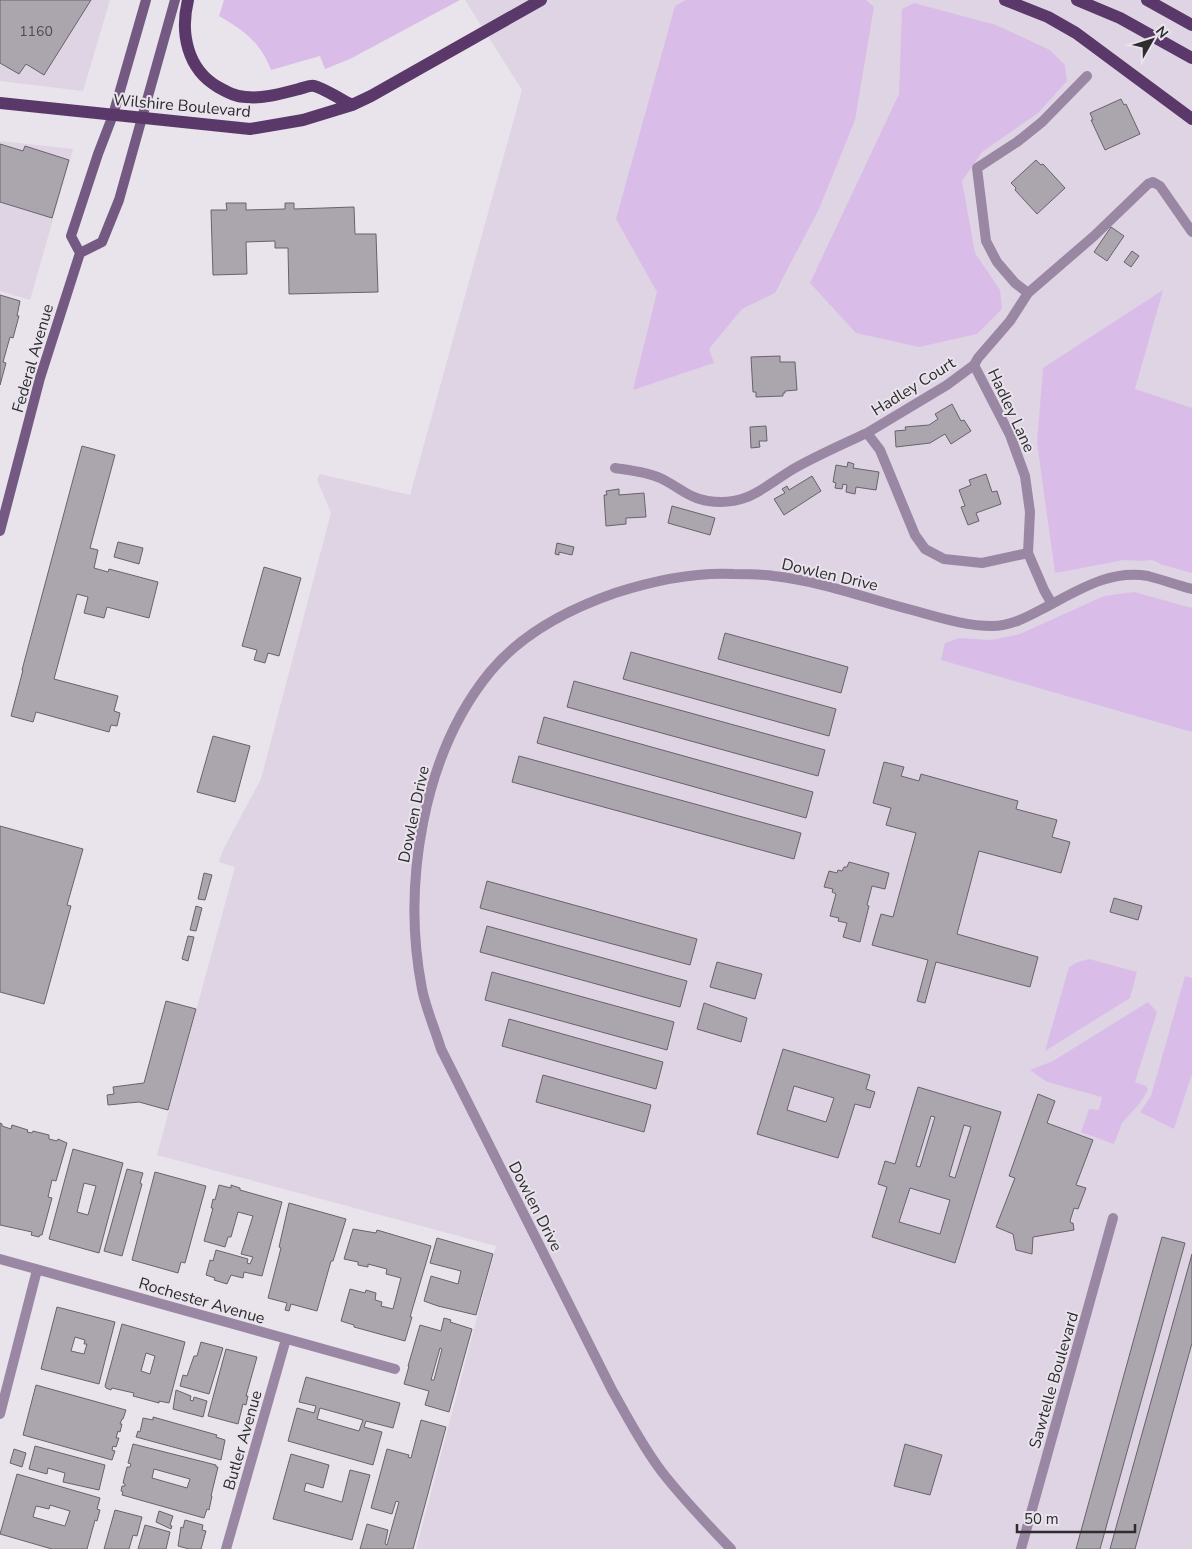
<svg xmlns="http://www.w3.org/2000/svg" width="1192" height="1549" font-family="'Nunito Sans',sans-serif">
	<rect width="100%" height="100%" fill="#e9e3ec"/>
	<path fill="#ded4e4" d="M0 0H110L83 91 0 81Z
		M465 0H1192V1549H416L496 1246 157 1155 235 867 219 862 223 850 261 779 331 513 317 479 320 474 410 495 522 90Z
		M0 141 73 149 30 300 0 291Z"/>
	<path fill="#d9bde8" d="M224 0H460L350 59 325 69 320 56 271 70C260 42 245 31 219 16Z
		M686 0H866L874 7 855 120 819 209 775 293 742 309 709 349 714 363 633 390 657 292 616 219 675 6Z
		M914 3 996 25 1050 50 1065 65 1067 81 1038 113 982 152 962 181 975 253 1000 290 1002 309 977 334 919 347 856 333 810 283 899 94 902 9Z
		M1163 290 1135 389 1192 408V573L1163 565 1152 560 1141 561 1124 560 1055 573 1037 442 1043 368Z
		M1134 592 1192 608V732L941 660 945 643 959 638 991 640 1020 634 1104 596Z
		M1089 959 1137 972 1130 998 1045 1051 1069 967 1078 962Z
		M1185 976 1192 978V1074L1174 1129 1140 1112 1151 1096Z
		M1148 1002 1157 1012 1135 1082 1146 1086 1148 1090 1140 1103 1122 1123 1114 1144 1081 1132 1089 1109 1099 1110 1102 1097 1047 1082 1030 1070 1053 1061Z"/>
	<path fill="#aba6ae" stroke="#68636b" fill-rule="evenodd" d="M0 0H91L44 75 26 64 19 74 0 63Z
		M1121 99 1124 105 1126 104 1140 134 1105 150 1091 120H1093L1090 113Z
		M0 144 23 151 25 146 69 160 52 218 0 202Z
		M1036 160 1041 165 1043 164 1065 188 1037 214 1015 190 1016 188 1011 183Z
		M226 203H246V210L285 209V203H294V209L354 207 355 234H376L378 292 289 294 288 248H275V241L246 242 247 274 213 275 211 210H227Z
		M1111 227 1124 236 1107 261 1094 252Z
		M1132 251 1139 256 1131 267 1124 262Z
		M0 295 20 301 17 316H19L13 338 10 337 3 362 6 363 0 385Z
		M780 356V362H795L797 390 785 391V393H783V396L756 397V392H753L751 357Z
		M952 404 961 421 964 420 971 431 951 444 945 434 930 443 896 447 895 431 906 430 905 427 929 425 938 419 935 414Z
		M766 426 767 441H759L760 447 751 448 750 427Z
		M82 446 115 455 90 548 98 550 94 568 108 572 109 569 158 582 149 618 107 607 104 618 84 613 88 597 77 594 54 679 118 696 114 711 120 713 117 726 111 725 109 732 36 712 33 722 11 716 23 670H22Z
		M848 462 854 464 853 468 879 472 876 490 856 487 855 494 846 492 847 485 843 484 842 489 835 488 836 483 833 482 836 465 847 467Z
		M986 474 992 492 997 491 1001 504 976 513 979 521 968 525 961 507 965 506 959 490 971 485 969 480Z
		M812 476 821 491 784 515 774 499 785 493 782 489 787 486 789 490Z
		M619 489V495L644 493 646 517 626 518V524L606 526 604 495H607L606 491Z
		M672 506 715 518 710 535 668 523Z
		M118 542 143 548 139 564 114 557Z
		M557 543 574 547 572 555 559 552V555L555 554Z
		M264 567 301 578 279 656 268 653 265 663 254 660 257 650 242 646Z
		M725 633 848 667 841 693 718 659Z
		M631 652 836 709 829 736 623 679Z
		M574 681 825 750 818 776 567 707Z
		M544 717 813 792 806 818 537 743Z
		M213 736 250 746 235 802 197 792Z
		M519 756 801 833 794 859 512 782Z
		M884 762 904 767 901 776 919 781 921 774 1018 801 1016 809 1057 820 1052 837 1070 842 1061 873 979 851 957 934 1038 957 1030 987 936 962 925 1003 917 1001 928 960 872 945 881 914 893 917 916 833 886 825 891 808 873 803Z
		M0 826 83 849 67 905 71 906 44 1004 0 992Z
		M849 862 889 873 885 889 872 886 867 905 869 906 860 942 843 937 847 923 838 921 839 918 830 916 836 894 832 892 833 889 824 887 829 871 837 873 838 870 842 871 844 867H847Z
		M204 873 212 875 205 900 198 899Z
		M487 881 697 939 690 965 480 908Z
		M1114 898 1142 906 1138 920 1110 912Z
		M196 906 202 908 196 931 190 930Z
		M487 926 687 981 680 1007 480 952Z
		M188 936 194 937 188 961 182 959Z
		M717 962 762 974 755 999 710 987Z
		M492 972 674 1022 667 1050 485 1000Z
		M166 1001 196 1009 168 1110 139 1102 108 1105 107 1095 114 1094 113 1087 144 1083Z
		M704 1003 747 1018 741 1042 697 1029Z
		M509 1019 663 1062 656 1089 502 1046Z
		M783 1049 870 1075 866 1089 875 1092 870 1108 855 1104 838 1158 757 1134ZM794 1086 834 1098 826 1122 787 1110Z
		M543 1075 651 1105 644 1132 536 1102Z
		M918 1087 1001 1112 955 1263 872 1237 887 1187 878 1184 885 1161 895 1164ZM931 1116 935 1117 920 1167 916 1166ZM964 1125 971 1127 955 1178 949 1176ZM910 1188 950 1200 940 1234 899 1222Z
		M1038 1094 1055 1101 1047 1123 1093 1140 1076 1185 1086 1188 1078 1209 1074 1208 1070 1221 1071 1223H1073L1074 1230 1033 1237 1032 1254 1016 1250 1013 1234 996 1227 1015 1178 1009 1176Z
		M0 1123 2 1124V1126L11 1129 12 1125 28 1130 27 1132 32 1133 33 1131 49 1135V1139L57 1141 58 1139 67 1143 56 1181 52 1180 48 1197 52 1198 42 1235H40L39 1237 31 1235 32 1232 0 1225Z
		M73 1149 123 1163 99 1253 49 1239ZM84 1183 96 1186 88 1215 77 1212Z
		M127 1169 143 1173 140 1183 142 1184 122 1256 104 1251Z
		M155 1172 206 1186 185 1263 181 1262 178 1273 132 1260Z
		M219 1185 231 1188V1185L240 1188V1190L282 1202 262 1276 244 1272 243 1278 231 1275 227 1284 214 1280 215 1278 206 1275 210 1260 213 1261 216 1250 248 1259 247 1263 250 1264 253 1257 241 1254 253 1216 238 1212 231 1237H228L225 1247 204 1241 213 1208H211L213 1199 215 1200Z
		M289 1203 346 1219 333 1261H331L317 1311 291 1304 289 1311 285 1310 287 1303 268 1298 281 1248 279 1247Z
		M353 1229 376 1233 377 1230 431 1246 410 1317H412L405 1341 354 1327V1325L341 1321 350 1289 365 1293 366 1290 376 1293 375 1300 382 1302 381 1306 393 1309 401 1278 386 1274 387 1269 368 1264V1267L358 1265V1262L344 1259Z
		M1162 1237 1185 1243 1100 1549H1076Z
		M437 1238 493 1254 476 1315 438 1306 424 1301 431 1276 458 1284 461 1271 430 1263Z
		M1192 1254V1343L1135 1549H1110Z
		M57 1307 115 1322 99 1384 41 1369ZM75 1337 85 1340 84 1344H87L84 1354 71 1351Z
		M444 1318 451 1320 450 1322 472 1329 449 1412 425 1405 429 1391 404 1384 409 1366H408L420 1325 441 1331ZM440 1348 442 1349 434 1380H431Z
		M122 1324 185 1342 169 1403 159 1401V1403L133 1396 134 1393 112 1388 111 1390 106 1388 105 1386ZM146 1353 155 1356 150 1374 141 1371Z
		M201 1342 223 1348 209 1394 180 1386 183 1375 187 1376 194 1356H197Z
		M226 1349 257 1357 246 1396H248L246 1405 243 1404 238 1424 208 1416Z
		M306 1377 400 1403 393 1428 366 1421 364 1427 382 1432 373 1465 288 1441 297 1408 314 1413 316 1406 299 1402ZM320 1408 363 1420 359 1431 317 1419Z
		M36 1385 126 1410 123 1419H122L120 1424H122L120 1432 118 1431 116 1438H119L116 1447 113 1446 112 1450 115 1451 112 1460 23 1435Z
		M176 1390 191 1396 190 1400 193 1401 194 1397 207 1401 203 1417 173 1409Z
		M153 1417 217 1435 216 1437 225 1440 221 1460 136 1437 138 1431 140 1432 143 1418 153 1420Z
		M421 1420 446 1427 413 1549H360L367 1524 388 1530 385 1544 387 1545 399 1502 396 1501 392 1514 371 1508 387 1449 409 1455 408 1457 411 1458Z
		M133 1444 216 1465V1467H218L211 1496H212L209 1510 207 1509 204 1518 122 1495 123 1492 121 1491 122 1486H125V1484L123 1483 127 1467H130L131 1464 128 1463ZM154 1469 190 1479 187 1488 152 1478Z
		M905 1444 942 1455 930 1495 894 1486Z
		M35 1446 105 1465 99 1490 63 1482 65 1473 48 1468 47 1474 29 1469Z
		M14 1449 26 1453 22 1467 10 1463Z
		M291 1454 329 1465 323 1488 306 1483 304 1491 342 1502 350 1470 370 1475 352 1540 273 1519Z
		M17 1474 100 1498 97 1509 100 1510 97 1521 95 1520 87 1549H52L0 1534ZM50 1505 70 1511 65 1526 33 1517 36 1506 49 1509Z
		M115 1510 142 1517 137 1536 133 1535 129 1549H104Z
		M159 1511 173 1516 170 1525 172 1526 171 1529 156 1522Z
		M185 1520 203 1525 202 1530 206 1531 201 1549H189L178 1546 181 1527 183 1528Z
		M145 1525 170 1532 166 1549H138Z"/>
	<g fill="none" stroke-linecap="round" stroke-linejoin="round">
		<path stroke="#9987a3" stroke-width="10" d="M1028 293 1015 283 997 262 986 241 977 168 1017 142 1042 122 1087 76
			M867 433 947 385 974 365
			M615 468C628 470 648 472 660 478 676 485 690 499 708 501 748 507 764 486 795 468 818 455 843 444 867 433L880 450 915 535 925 549 944 559 982 563 1028 553
			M1052 604 1044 590 1028 553 1030 512 1025 476 1010 435 974 365 978 358 1010 321 1028 293 1094 236 1148 184 1153 182 1160 186 1192 232
			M0 1259 395 1369
			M0 1414 37 1270
			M226 1549 286 1339
			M731 1549C707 1524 683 1499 662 1472 642 1446 628 1418 612 1390L441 1049C435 1029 426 1009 422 989 402 886 422 755 490 672 522 633 569 609 615 593 652 581 694 572 734 574 747 574 761 574 774 576 819 581 863 597 908 609 935 616 964 626 992 626 1012 626 1029 616 1046 607 1077 591 1110 569 1148 576 1163 580 1177 585 1192 589
			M1021 1549 1113 1218"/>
		<path stroke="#745a82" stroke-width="10" d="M80 253 102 242 119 200 175 0
			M0 531 40 378 80 253 71 236 98 154 113 115 146 0"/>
		<path stroke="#5a396a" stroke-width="12" d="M188 0C180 33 187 69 218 87 227 92 236 97 246 97 264 99 283 93 299 89 304 88 310 85 314 86 321 87 344 101 352 105
			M1005 0 1048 17 1076 33 1192 119
			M1077 0 1120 18 1192 58
			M1147 0 1192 25
			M0 103 250 129 303 120 352 105 371 96 541 0"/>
	</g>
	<g text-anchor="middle" stroke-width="4" stroke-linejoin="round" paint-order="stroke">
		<g font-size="14" fill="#4d4a4f">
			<text x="36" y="36">1160</text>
		</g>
		<g font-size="16" fill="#2e2c2f" stroke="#e9e3ec">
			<text transform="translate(182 105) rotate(5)" y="6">Wilshire Boulevard</text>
			<text transform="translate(32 358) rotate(-74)" y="6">Federal Avenue</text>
			<text transform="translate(913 386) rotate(-32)" y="6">Hadley Court</text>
			<text transform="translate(1012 410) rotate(65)" y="6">Hadley Lane</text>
			<text transform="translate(830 574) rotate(13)" y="6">Dowlen Drive</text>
			<text transform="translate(413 814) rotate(-78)" y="6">Dowlen Drive</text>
			<text transform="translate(536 1206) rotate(63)" y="6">Dowlen Drive</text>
			<text transform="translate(202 1300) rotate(16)" y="6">Rochester Avenue</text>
			<text transform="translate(1053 1380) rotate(-74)" y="6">Sawtelle Boulevard</text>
			<text transform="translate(242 1440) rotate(-74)" y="6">Butler Avenue</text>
		</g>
	</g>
	<g transform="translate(1152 40) rotate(51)" stroke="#e9e3ec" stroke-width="4" paint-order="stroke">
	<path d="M0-4L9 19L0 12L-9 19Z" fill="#2e2c2f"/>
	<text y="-8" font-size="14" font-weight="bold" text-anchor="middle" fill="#2e2c2f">N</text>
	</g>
	<path d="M1017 1524v8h118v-8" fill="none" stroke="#2e2c2f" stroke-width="2.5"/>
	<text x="1024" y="1524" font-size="15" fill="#2e2c2f" stroke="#e9e3ec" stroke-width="4" paint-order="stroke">50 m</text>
</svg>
